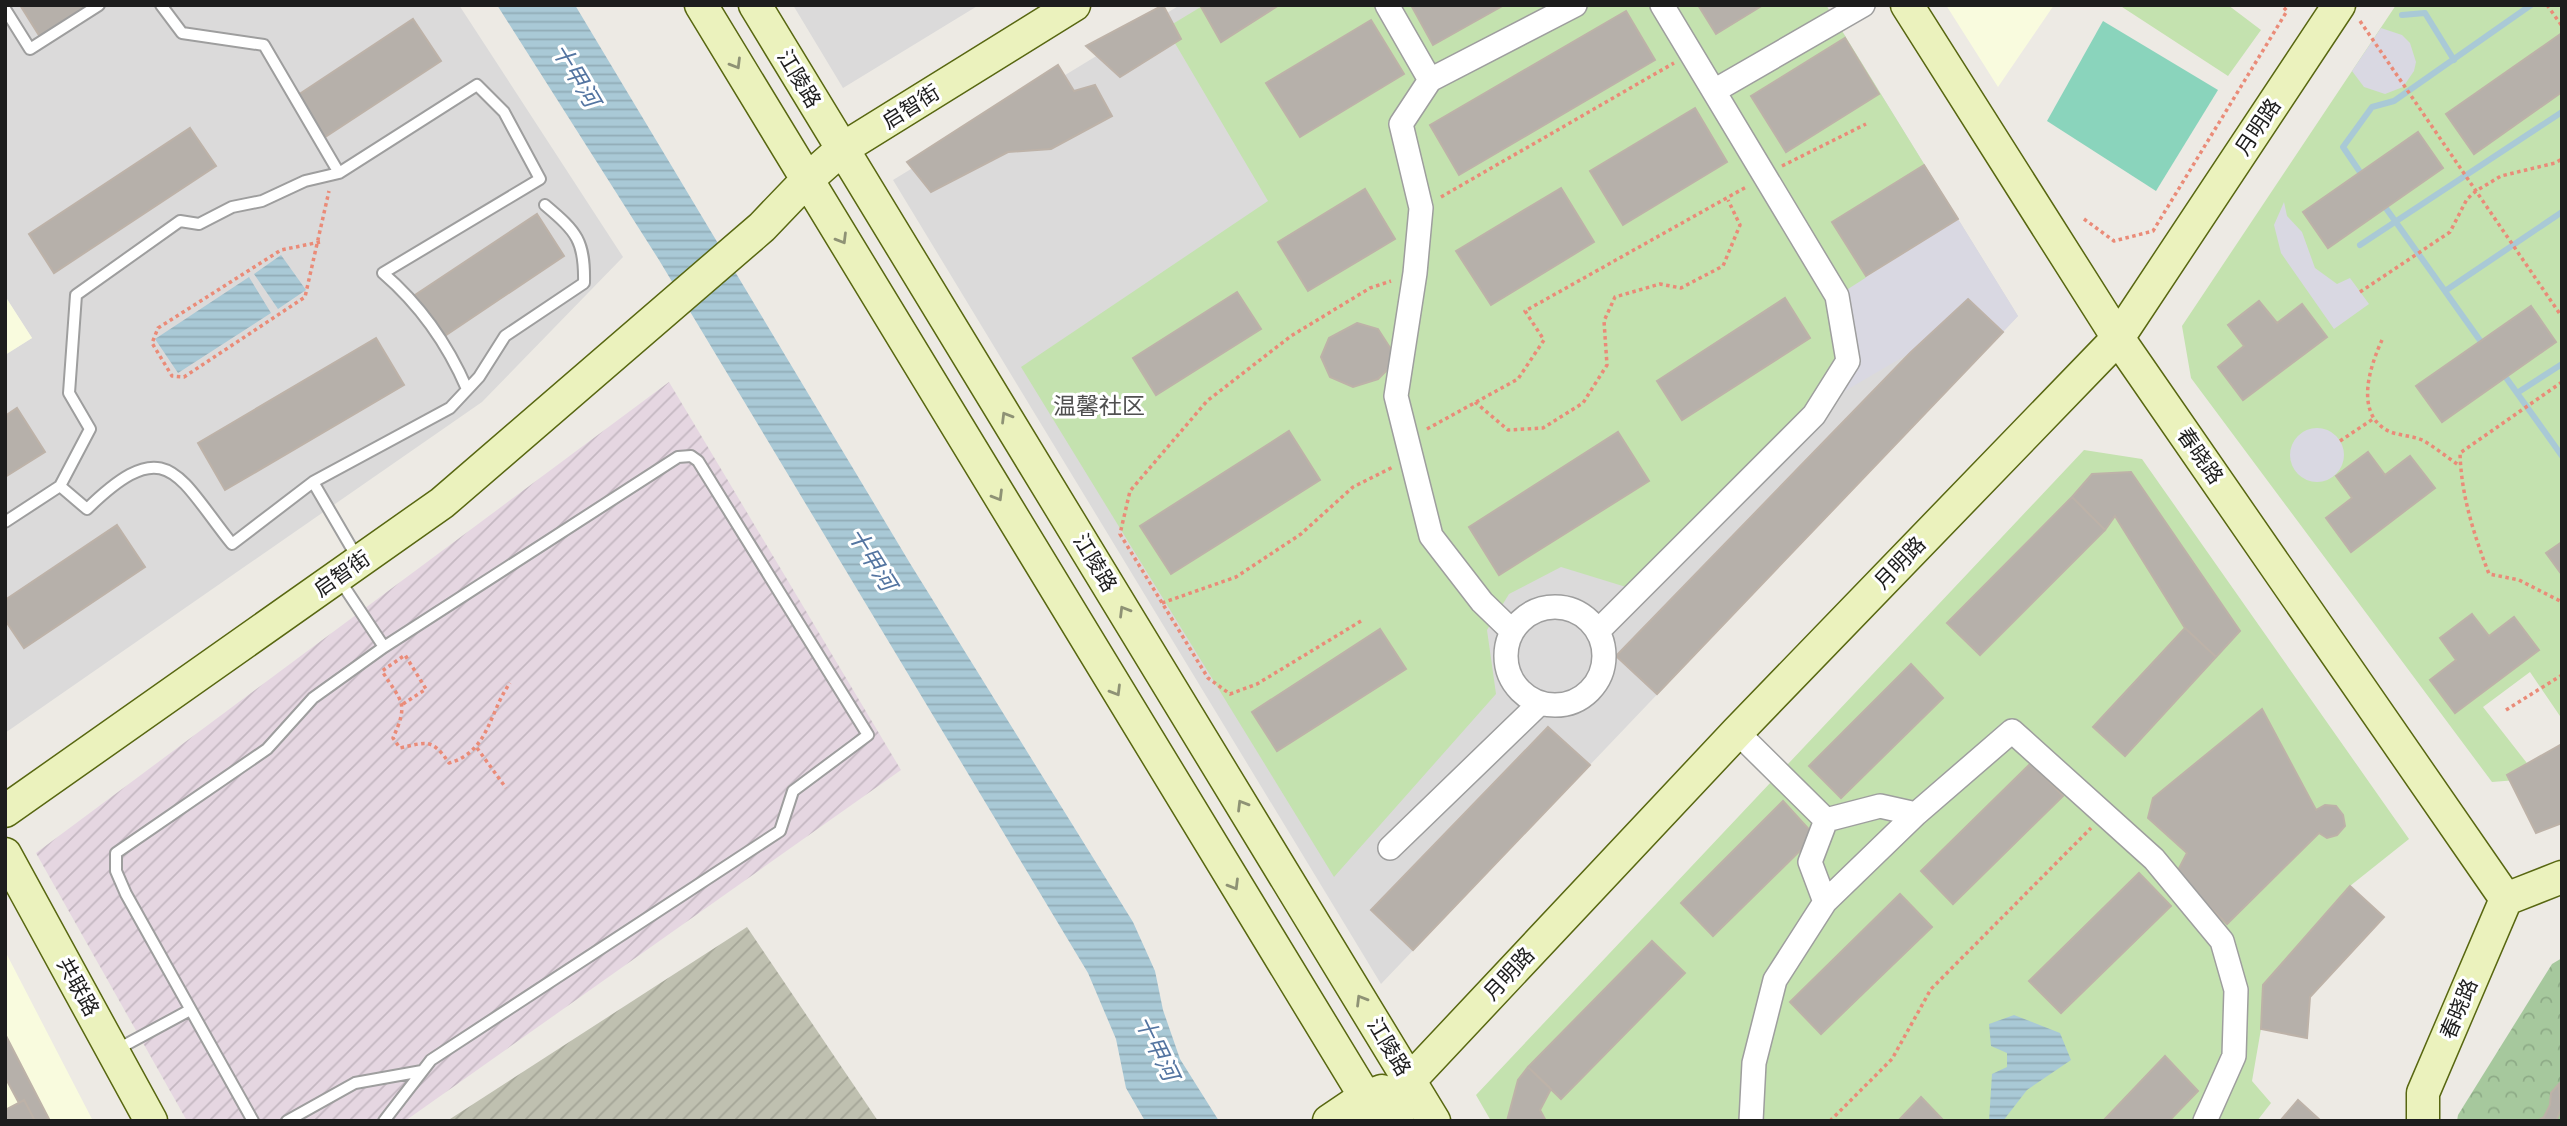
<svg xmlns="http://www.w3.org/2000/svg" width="2567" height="1126" font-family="Quicksand,'Noto Sans SC',sans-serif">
	<defs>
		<pattern id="industrial-furrows" width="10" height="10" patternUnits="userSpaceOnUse" patternTransform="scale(1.75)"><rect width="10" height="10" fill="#e5d6e1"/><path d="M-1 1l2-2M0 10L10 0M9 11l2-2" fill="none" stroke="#c4b7c1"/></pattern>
		<pattern id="construction-furrows" width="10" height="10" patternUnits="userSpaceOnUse" patternTransform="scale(1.75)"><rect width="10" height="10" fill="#bfc0b0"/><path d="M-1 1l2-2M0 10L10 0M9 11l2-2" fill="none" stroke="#a4a597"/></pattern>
		<pattern id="forest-crowns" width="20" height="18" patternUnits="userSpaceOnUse" patternTransform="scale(1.75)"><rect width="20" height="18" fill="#a6c89d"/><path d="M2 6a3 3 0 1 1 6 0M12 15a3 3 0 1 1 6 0" fill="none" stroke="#8eab87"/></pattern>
		<pattern id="water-rules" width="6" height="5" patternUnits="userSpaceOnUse" patternTransform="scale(1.75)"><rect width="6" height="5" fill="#a9c9d6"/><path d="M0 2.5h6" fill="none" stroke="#91acb7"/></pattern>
	</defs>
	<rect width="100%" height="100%" fill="#edeae4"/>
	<path fill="#dbdada" d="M5 5H459L623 257 482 402 5 733V355L32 338 5 296Z
		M793 5H979L843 88Z
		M1180 5H1826L2018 316 1381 984 893 180Z"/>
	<path fill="url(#industrial-furrows)" d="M669 382 901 770 405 1121H187L36 853Z"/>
	<path fill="#f9fbde" d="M1946 5H2054L1998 87Z
		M5 296 32 338 5 355Z
		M5 951 93 1121H5Z"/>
	<path fill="url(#construction-furrows)" d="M747 927 878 1121H447Z"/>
	<path fill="#c4e2af" d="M1204 5H1826L1958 219 1866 276 1848 361 1639 591 1561 567 1509 594 1487 630 1496 694 1334 877 1021 367 1268 201 1166 28Z
		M2119 5H2228L2261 30 2228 76Z
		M2396 5H2562V719L2530 672 2483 707 2530 767 2517 780 2492 782 2191 378 2182 326Z
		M2084 450 2142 459 2409 839 2350 886 2263 985 2261 1029 2252 1081 2271 1103 2257 1121H1491L1476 1095Z"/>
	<path fill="url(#forest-crowns)" d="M2562 958V1121H2457L2458 1115 2552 964Z"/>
	<path fill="#8ad4bc" d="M2103 21 2218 90 2156 191 2047 121Z"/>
	<path fill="#d9d8e2" d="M2381 28 2402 35 2410 43 2416 62 2414 71 2403 87 2385 94 2364 87 2352 71Z
		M2284 202 2287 216 2302 232 2315 268 2337 284 2350 278 2369 304 2334 329 2281 253 2274 225Z
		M1958 219 2018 316 2003 332 1968 300 1910 353 1819 406 1848 361 1837 296Z
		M2290 455a27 27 0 1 1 54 0a27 27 0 1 1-54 0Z"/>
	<path fill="url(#water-rules)" d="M497 5H575L911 565 1133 922 1155 971 1163 1010 1180 1059 1219 1121H1145L1126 1088 1116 1039 1088 973 659 260Z
		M281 255 306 290 278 309 254 274Z
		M249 277 271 313 178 373 155 339Z
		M2014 1015 2060 1033 2071 1060 2027 1090 2003 1121H1989L1992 1074 2007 1067V1053L1991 1046 1989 1024Z"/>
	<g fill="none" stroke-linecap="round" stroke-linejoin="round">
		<path stroke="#a9c9d6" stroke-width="6" d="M2402 15 2425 13 2454 60
			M2364 178 2343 147 2372 107 2394 101 2531 5
			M2383 204 2484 346
			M2360 245 2562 112
			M2445 291 2562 212
			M2502 372 2562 456
			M2517 393 2562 364"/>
	</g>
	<path fill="#b6b0aa" stroke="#bdb2a8" stroke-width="2" d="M20 5H95L42 40Z
		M1163 5 1181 39 1120 77 1086 46Z
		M1200 5H1279L1221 42Z
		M1411 5H1504L1433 45Z
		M1698 5H1763L1716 34Z
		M1626 11 1655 60 1459 175 1430 125Z
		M413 19 441 61 325 137 298 95Z
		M1371 20 1404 74 1300 137 1266 83Z
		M2562 33V92L2474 154 2446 114Z
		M1845 38 1879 94 1786 152 1751 96Z
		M1058 65 1074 91 1095 85 1112 116 1051 149 1008 152 931 192 907 162Z
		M1695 108 1727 162 1623 225 1590 171Z
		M190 128 216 166 54 273 29 234Z
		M2418 132 2443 168 2328 248 2303 212Z
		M1924 165 1958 219 1866 276 1832 222Z
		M1561 188 1594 242 1491 305 1456 251Z
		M1365 189 1395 239 1308 291 1278 242Z
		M537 214 564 256 443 337 415 295Z
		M1237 292 1261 329 1156 395 1133 358Z
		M1785 298 1810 338 1682 420 1657 381Z
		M1968 299 2003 332 1657 694 1616 656 1910 353Z
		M2259 301 2277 323 2302 304 2327 337 2243 400 2218 367 2244 346 2228 325Z
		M2531 306 2556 342 2442 422 2416 386Z
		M1357 323 1378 329 1394 354 1393 364 1378 379 1353 387 1330 377 1321 357 1329 338Z
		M376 338 404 385 225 490 198 443Z
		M17 408 45 452 5 477V416Z
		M1289 431 1320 480 1171 574 1140 526Z
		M1618 432 1649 481 1499 575 1469 527Z
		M2368 452 2385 475 2410 456 2435 488 2351 552 2326 518 2352 498 2336 476Z
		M2131 472 2240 631 2216 657 2185 628 2115 516 2105 530 2072 497 2092 474Z
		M2072 497 2105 530 1980 655 1947 623Z
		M117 525 145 567 24 648 5 620V600Z
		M2562 542V575L2546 553Z
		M2472 614 2489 636 2514 617 2539 650 2455 713 2430 680 2456 660 2440 638Z
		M2185 628 2216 657 2125 756 2093 727Z
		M1380 629 1406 669 1277 751 1252 712Z
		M1911 664 1943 698 1841 798 1809 766Z
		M2262 709 2316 810 2325 805 2336 806 2343 815 2345 826 2337 835 2327 838 2319 833 2227 924 2176 874 2187 853 2148 818 2153 798Z
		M1548 727 1590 765 1413 950 1371 910Z
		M2562 744V823L2536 833 2507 775Z
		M2031 763 2063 796 1953 904 1921 871Z
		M1783 801 1815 836 1713 936 1681 903Z
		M2139 873 2171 906 2061 1013 2029 981Z
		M2350 886 2384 917 2310 997 2307 1038 2261 1029 2263 985Z
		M1900 894 1932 927 1821 1034 1790 1002Z
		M1652 941 1685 973 1561 1099 1528 1067Z
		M5 1034 50 1121H35L24 1100 19 1103 5 1077Z
		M2165 1056 2198 1091 2169 1121H2103Z
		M1528 1067 1551 1089 1540 1110 1546 1121H1507L1518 1080Z
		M2559 1084 2561 1109 2556 1121H2537L2544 1117 2550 1105 2551 1093Z
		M1921 1097 1944 1121H1898Z
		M24 1100 35 1121H5V1110Z
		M2298 1100 2321 1121H2280Z"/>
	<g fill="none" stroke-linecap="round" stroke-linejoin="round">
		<g stroke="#9e9e9e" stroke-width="14">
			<path id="lane" d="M161 5 182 33 264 45 339 173 477 85 504 112 540 179 383 273C419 304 448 345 467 389
				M5 9 30 49 99 5
				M313 482 450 408 479 377 505 336 584 283C585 241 577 232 545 205
				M60 486 87 509C167 431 177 475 232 544L313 482 358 559
				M5 522 60 486 90 429 69 393 76 295 180 221 199 224 232 207 262 201 305 181 339 173
				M339 579 384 647
				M116 1050 190 1010
				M253 1121 126 894 116 871V853L267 749 313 698 384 647 678 457 691 456 698 461 868 735 793 791 780 831 431 1060 384 1121
				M287 1121 355 1083 422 1071"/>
		</g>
		<g stroke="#9e9e9e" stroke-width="26">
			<path id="street" d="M1387 5 1430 80
				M1714 91 1863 5
				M1506 656a49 49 0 1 1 98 0a49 49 0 1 1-98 0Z
				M1512 631 1482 602 1431 536 1396 396 1415 273 1421 208 1401 124 1430 80 1575 5
				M1598 631 1814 415 1848 361 1837 296 1662 5
				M1737 732 1826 820
				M1390 848 1540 703
				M1825 902 1810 862 1826 820 1880 806 1916 814
				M1751 1121 1754 1063 1775 980 1825 902 1916 814 2012 731 2154 859 2222 941 2236 990 2234 1056 2205 1121"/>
		</g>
		<g stroke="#586711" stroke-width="35">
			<path id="secondary" d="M701 5 1380 1121
				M755 5 1434 1121
				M1907 5 2118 338 2506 899
				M5 811 442 503 762 227 807 180 842 149 1074 5
				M5 854 151 1121
				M1329 1121 1363 1098 1382 1091
				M1396 1121 1410 1080 1737 732 2118 338 2339 5
				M2423 1121V1093L2506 899 2562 877"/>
		</g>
		<path stroke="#ea8b78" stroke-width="3.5" stroke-dasharray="3.5 3.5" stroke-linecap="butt" d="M2547 5 2562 26
			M2360 21 2562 317
			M1782 166 1866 124
			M1441 197 1674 63
			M2084 219 2114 241 2153 231 2287 11 2281 5
			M320 242 281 250 158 328 152 343 172 376 184 377 305 297 329 191
			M2360 292 2450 232 2467 199 2476 191 2501 176 2555 163 2562 159
			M2382 340C2371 364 2356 407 2382 427 2394 437 2411 434 2424 441 2436 448 2448 458 2460 466
			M2562 382 2460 453C2461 495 2474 535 2489 574L2519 580 2562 602
			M1475 402 1508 430 1543 428 1583 403 1607 365 1604 321 1615 297 1660 284 1681 288 1723 266 1740 225 1728 200
			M1427 429 1518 379 1544 340 1525 311 1748 186
			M2340 441 2373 419
			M1162 603 1236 577 1301 534 1353 487 1393 467
			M1361 621 1257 684 1230 694 1208 678 1120 534 1130 491 1207 401 1291 336 1370 288 1391 281
			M403 704 426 689 405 655 382 671C402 703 409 702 393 738L400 748C427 742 432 738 449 763 489 752 489 712 510 683
			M2506 710 2562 675
			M477 748 506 788
			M1830 1121 1892 1059 1931 989 2091 828"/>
		<use href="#lane" stroke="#fff" stroke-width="10"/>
		<use href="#street" stroke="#fff" stroke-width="23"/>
		<use href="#secondary" stroke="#ebf2bd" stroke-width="32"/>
	</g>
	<defs><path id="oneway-chevron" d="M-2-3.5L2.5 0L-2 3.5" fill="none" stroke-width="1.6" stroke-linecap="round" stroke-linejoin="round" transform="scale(1.75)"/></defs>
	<g stroke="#8e9275">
		<use href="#oneway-chevron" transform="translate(736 64) rotate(59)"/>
		<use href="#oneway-chevron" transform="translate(842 239) rotate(59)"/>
		<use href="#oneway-chevron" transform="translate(1006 417) rotate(-121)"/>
		<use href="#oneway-chevron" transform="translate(998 496) rotate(59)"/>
		<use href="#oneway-chevron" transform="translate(1124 611) rotate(-121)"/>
		<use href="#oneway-chevron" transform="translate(1116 691) rotate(59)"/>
		<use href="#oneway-chevron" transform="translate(1242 805) rotate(-121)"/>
		<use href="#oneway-chevron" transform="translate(1234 885) rotate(59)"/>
		<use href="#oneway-chevron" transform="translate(1361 1000) rotate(-121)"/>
	</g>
	<g text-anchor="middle" stroke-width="6" stroke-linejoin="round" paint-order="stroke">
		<g font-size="21" fill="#1d1d1d" stroke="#fff">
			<text transform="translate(799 79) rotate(59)" y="7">江陵路</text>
			<text transform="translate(911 107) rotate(-32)" y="7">启智街</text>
			<text transform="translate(2258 127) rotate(-56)" y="7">月明路</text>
			<text transform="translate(2200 456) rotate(55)" y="7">春晓路</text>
			<text transform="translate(1095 563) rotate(59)" y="7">江陵路</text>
			<text transform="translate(1900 563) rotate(-46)" y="7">月明路</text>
			<text transform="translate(342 574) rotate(-35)" y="7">启智街</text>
			<text transform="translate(1509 974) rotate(-47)" y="7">月明路</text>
			<text transform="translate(78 987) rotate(61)" y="7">共联路</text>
			<text transform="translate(2459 1009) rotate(-67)" y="7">春晓路</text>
			<text transform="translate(1389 1047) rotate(59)" y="7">江陵路</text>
		</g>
		<g font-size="23" font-style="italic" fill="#5475a1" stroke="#fff">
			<text transform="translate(576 75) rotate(59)" y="8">十甲河</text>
			<text transform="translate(872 559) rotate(58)" y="8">十甲河</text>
			<text transform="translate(1157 1048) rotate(64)" y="8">十甲河</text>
		</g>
		<g font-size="23" fill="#505050" stroke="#fff">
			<text x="1099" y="414">温馨社区</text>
		</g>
	</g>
	<rect width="2567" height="1126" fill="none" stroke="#1d1d1d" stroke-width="14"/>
</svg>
